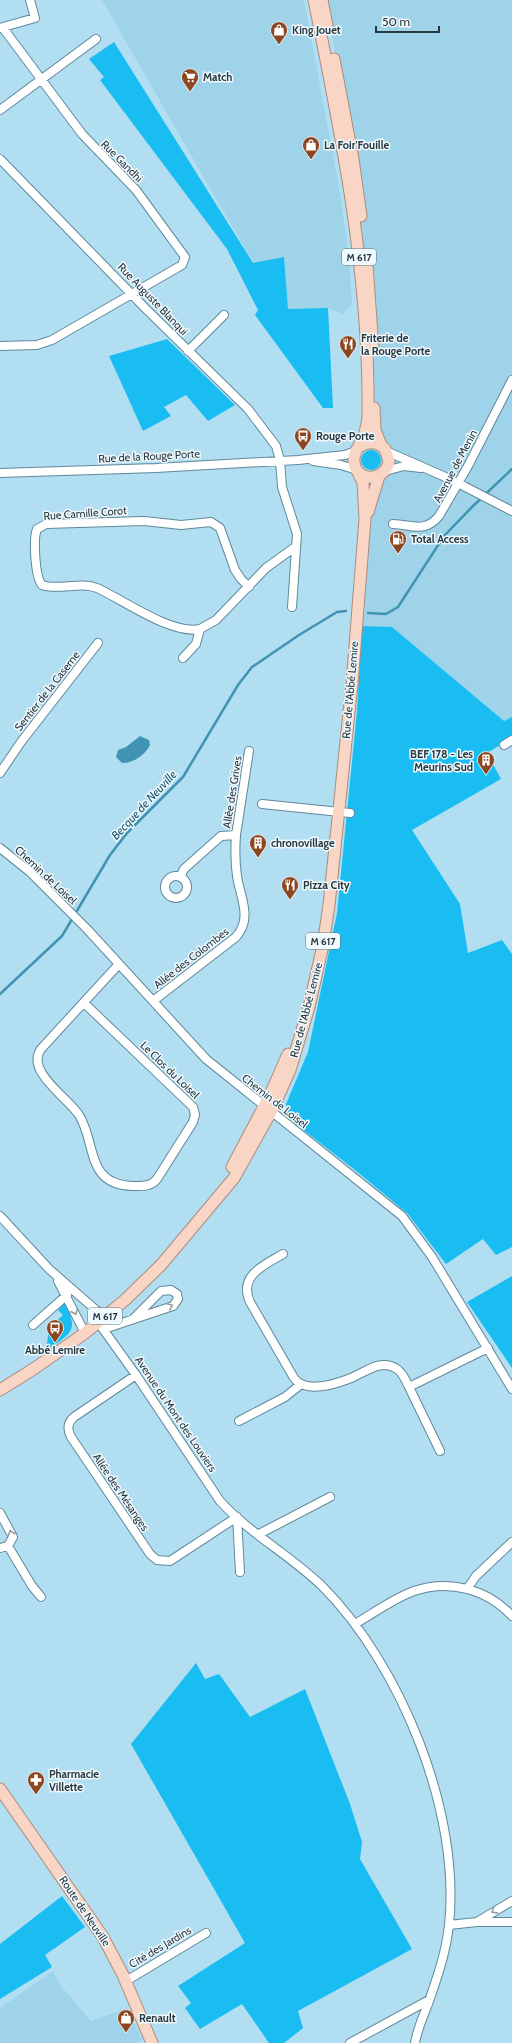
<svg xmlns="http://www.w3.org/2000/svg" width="512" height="2043" font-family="Cabin,sans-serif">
	<rect width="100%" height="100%" fill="#b2def2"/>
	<path fill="#9ed3e9" d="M102 0H304L340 193 349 255 352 304 343 314 328 308 288 309 284 257 253 263Z
		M325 0H512V717L504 721 392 627 362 626 371 463 358 170Z
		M53 1971 61 1986 91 2021 127 2008 142 2040 138 2043H0V2008Z"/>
	<path fill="#19bdf1" d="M114 42 253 263 284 257 288 309 328 308 333 408H323L255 315 258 310 227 249 100 80 104 77 89 59Z
		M167 339 235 405 208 421 186 395 164 407 171 416 143 431 109 356Z
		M361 460a10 10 0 1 1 20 0a10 10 0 1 1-20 0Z
		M362 626 392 627 504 721 512 717V738L487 753 501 779 412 830 460 904 468 953 502 940 512 954V1247L496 1255 483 1239 446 1264 407 1213 355 1170 288 1118 286 1104 308 1052 337 913 357 711Z
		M512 1276V1368L467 1302Z
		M65 1303C78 1330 73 1332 50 1348L47 1344 49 1328 63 1315 58 1310Z
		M196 1663 205 1679 219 1674 250 1717 305 1689 350 1804 362 1842 360 1859 412 1949 298 2011 303 2028 284 2043H269L242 2004 200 2029 185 2008 191 2003 178 1986 245 1943 131 1744Z
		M62 1896 85 1927 45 1955 52 1967 0 1999V1944Z"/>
	<path fill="#4193b4" d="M140 736 149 740 150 745C145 755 134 763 122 763L116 757 118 750 126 747Z"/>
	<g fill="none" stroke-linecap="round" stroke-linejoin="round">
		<path stroke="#4193b4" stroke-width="2.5" d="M368 613 386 614 398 607 444 536 472 507 512 469
			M0 994 62 936 110 855 127 833 183 777 238 685 252 667 299 635 337 612 346 611"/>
		<g stroke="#5f899b" stroke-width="10">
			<path id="minor" d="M0 28 35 18 30 0
				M0 110 96 39
				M0 159 145 308 248 409 276 446 280 460 282 487 297 534 292 607
				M0 346 37 345 52 340 182 265 185 257 136 190 82 134 3 28
				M188 351 224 315
				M386 451 450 479 512 511
				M313 461 341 465 357 470
				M385 471 404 466 421 468
				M0 473 156 468 298 460 345 455 356 451
				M393 524C413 525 425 533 439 516L468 466 512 380
				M200 629C171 635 124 600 97 588 80 581 59 591 42 585 35 577 33 539 37 529L46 524 144 521 181 525 211 522 220 528 235 570 241 579 249 587
				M183 658 196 644 200 629 216 620 266 568 295 547
				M504 745 512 740
				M0 773 21 742 98 643
				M262 804 350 813
				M0 848 30 872 87 929 206 1059 402 1216 432 1257 512 1389
				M165 887a11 11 0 1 1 22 0a11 11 0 1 1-22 0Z
				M180 877 184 869 221 836 236 835 249 751
				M153 1001 236 937C253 918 240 897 237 876 235 862 235 849 236 835
				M84 1003 193 1107 195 1115 193 1122 157 1179C151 1187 142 1186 132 1186 85 1184 97 1144 79 1115 68 1098 25 1071 41 1049L119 964
				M0 1216 49 1269 104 1317
				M283 1254C264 1265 238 1276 250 1302L294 1378C305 1394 336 1384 351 1378 366 1372 381 1358 397 1369 403 1373 406 1381 409 1387L488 1348
				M58 1281 85 1333
				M98 1322 136 1375 220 1501C250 1534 290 1555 322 1586 401 1665 461 1813 449 1925 446 1953 437 1978 428 2004 423 2017 417 2030 415 2043
				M33 1325 67 1295
				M104 1329 173 1306 178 1299 177 1294 171 1290 161 1291 134 1318
				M136 1375 74 1417C67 1423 67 1429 71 1437L150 1554 157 1560 170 1561 237 1517
				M409 1387 440 1451
				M239 1421 285 1397 300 1385
				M0 1513 13 1537 8 1546 0 1548
				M237 1517 240 1572
				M259 1534 330 1497
				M8 1546 32 1586 41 1597
				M467 1589 476 1576 512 1542
				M355 1624C374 1613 394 1598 414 1591 449 1579 487 1589 512 1616
				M477 1922 512 1901
				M449 1925 477 1922H512
				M126 1981 206 1933
				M350 2043 429 2000"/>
		</g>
		<g stroke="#ab8c7c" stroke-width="13">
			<path id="major" d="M314 0C342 138 370 276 368 418 367 424 366 430 364 436 361 444 353 452 354 461 355 483 386 482 389 461L385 449C377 441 368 441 359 447
				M322 0 327 25
				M334 59 353 159 361 216
				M367 265 373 349
				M374 408 375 430 381 445
				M368 512 379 476
				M232 1167 270 1095 288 1054
				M0 1390 35 1368 85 1333 125 1300 161 1265 234 1178 271 1112 290 1070 309 1007 323 945 329 905 352 684 365 519 363 483 358 472
				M0 1789 103 1937 123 1975 152 2043"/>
		</g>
		<use href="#minor" stroke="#fff" stroke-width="8"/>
		<use href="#major" stroke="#f8d5c4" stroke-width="11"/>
	</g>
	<defs><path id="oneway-chevron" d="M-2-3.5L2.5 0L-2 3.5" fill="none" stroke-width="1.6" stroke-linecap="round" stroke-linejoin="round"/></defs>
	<g stroke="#929ca0">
		<use href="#oneway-chevron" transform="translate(170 1306) rotate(-25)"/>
		<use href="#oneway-chevron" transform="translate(75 1312) rotate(65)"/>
		<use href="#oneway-chevron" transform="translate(11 1533) rotate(-107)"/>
		<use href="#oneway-chevron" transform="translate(494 1911) rotate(148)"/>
	</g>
	<defs>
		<g id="shop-pin" transform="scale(0.9)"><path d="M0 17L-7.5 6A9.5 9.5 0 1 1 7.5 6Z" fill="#8d4720" stroke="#f0f9fd"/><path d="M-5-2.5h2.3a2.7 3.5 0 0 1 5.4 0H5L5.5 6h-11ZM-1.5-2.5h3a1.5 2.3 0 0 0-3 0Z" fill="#fff"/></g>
		<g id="supermarket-pin" transform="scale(0.9)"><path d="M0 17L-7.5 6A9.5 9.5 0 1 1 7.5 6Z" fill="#8d4720" stroke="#f0f9fd"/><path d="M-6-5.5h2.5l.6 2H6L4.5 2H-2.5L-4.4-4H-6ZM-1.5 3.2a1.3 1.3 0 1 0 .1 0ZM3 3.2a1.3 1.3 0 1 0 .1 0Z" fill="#fff"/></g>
		<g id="restaurant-pin" transform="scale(0.9)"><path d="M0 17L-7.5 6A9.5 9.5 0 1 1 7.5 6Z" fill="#8d4720" stroke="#f0f9fd"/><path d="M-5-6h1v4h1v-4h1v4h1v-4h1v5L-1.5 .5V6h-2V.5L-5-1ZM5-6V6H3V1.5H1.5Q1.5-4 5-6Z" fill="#fff"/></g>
		<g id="bus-pin" transform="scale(0.9)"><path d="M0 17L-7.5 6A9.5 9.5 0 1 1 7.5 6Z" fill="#8d4720" stroke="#f0f9fd"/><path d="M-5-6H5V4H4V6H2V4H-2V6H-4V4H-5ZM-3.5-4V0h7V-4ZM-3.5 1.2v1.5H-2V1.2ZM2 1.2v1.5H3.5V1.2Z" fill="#fff"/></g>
		<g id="fuel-pin" transform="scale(0.9)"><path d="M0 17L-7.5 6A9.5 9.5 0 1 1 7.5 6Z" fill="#8d4720" stroke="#f0f9fd"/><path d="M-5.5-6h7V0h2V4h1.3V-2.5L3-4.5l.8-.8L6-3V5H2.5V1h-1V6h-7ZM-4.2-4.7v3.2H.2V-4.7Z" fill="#fff"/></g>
		<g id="building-pin" transform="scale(0.9)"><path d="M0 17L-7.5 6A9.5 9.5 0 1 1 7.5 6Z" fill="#8d4720" stroke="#f0f9fd"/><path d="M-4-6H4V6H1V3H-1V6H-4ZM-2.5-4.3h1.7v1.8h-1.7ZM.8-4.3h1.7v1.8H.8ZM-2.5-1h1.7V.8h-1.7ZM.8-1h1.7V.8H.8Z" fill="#fff"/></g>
		<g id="pharmacy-pin" transform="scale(0.9)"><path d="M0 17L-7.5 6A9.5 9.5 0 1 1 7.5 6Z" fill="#8d4720" stroke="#f0f9fd"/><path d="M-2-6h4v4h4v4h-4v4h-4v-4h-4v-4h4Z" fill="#fff"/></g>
	</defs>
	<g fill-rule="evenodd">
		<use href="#shop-pin" x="279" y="30"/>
		<use href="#supermarket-pin" x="190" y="77"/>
		<use href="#shop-pin" x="311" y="145"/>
		<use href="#restaurant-pin" x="348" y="344"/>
		<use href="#bus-pin" x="303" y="436"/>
		<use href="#fuel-pin" x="398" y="539"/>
		<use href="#building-pin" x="486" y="760"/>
		<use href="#building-pin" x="258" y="843"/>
		<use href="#restaurant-pin" x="290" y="885"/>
		<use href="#bus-pin" x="55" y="1328"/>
		<use href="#pharmacy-pin" x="36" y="1780"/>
		<use href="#shop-pin" x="126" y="2018"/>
	</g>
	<g text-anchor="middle" stroke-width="3" stroke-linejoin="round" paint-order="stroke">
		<g fill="#f0f9fd" stroke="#637279" stroke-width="1">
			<rect x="342" y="249" width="34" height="16" rx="3"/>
			<rect x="306" y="933" width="34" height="16" rx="3"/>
			<rect x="88" y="1308" width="34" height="16" rx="3"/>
		</g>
		<g font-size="10" font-weight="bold" fill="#263840">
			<text x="359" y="261">M 617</text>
			<text x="323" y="945">M 617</text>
			<text x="105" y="1320">M 617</text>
		</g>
		<g font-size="11" font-weight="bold" fill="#263840" stroke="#f0f9fd" text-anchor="start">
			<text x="292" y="34">King Jouet</text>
			<text x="203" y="81">Match</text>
			<text x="324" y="149">La Foir'Fouille</text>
			<text x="361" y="342">Friterie de<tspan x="361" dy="13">la Rouge Porte</tspan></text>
			<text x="316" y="440">Rouge Porte</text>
			<text x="411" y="543">Total Access</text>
			<text x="473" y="758" text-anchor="end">BEF 178 - Les<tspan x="473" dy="13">Meurins Sud</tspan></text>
			<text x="271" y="847">chronovillage</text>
			<text x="303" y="889">Pizza City</text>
			<text x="55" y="1354" text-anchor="middle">Abbé Lemire</text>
			<text x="49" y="1778">Pharmacie<tspan x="49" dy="13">Villette</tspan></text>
			<text x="139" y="2022">Renault</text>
		</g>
		<g font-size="11" fill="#263840" stroke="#f0f9fd">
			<text transform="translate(122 161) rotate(45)" y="4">Rue Gandhi</text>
			<text transform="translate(153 299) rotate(46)" y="4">Rue Auguste Blanqui</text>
			<text transform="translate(149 456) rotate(-3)" y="4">Rue de la Rouge Porte</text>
			<text transform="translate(455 466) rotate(-62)" y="4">Avenue de Menin</text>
			<text transform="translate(85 513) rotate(-4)" y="4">Rue Camille Corot</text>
			<text transform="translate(350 690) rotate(-85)" y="4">Rue de l'Abbé Lemire</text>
			<text transform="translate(47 691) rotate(-52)" y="4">Sentier de la Caserne</text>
			<text transform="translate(232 792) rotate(-81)" y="4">Allée des Grives</text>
			<text transform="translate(46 875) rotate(43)" y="4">Chemin de Loisel</text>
			<text transform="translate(191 958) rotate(-38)" y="4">Allée des Colombes</text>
			<text transform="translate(306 1010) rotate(-75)" y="4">Rue de l'Abbé Lemire</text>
			<text transform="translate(170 1070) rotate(44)" y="4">Le Clos du Loisel</text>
			<text transform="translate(275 1101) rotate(38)" y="4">Chemin de Loisel</text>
			<text transform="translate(176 1414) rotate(56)" y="4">Avenue du Mont des Louviers</text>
			<text transform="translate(121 1492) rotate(56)" y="4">Allée des Mésanges</text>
			<text transform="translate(85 1911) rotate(56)" y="4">Route de Neuville</text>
			<text transform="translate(160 1947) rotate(-31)" y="4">Cité des Jardins</text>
		</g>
		<g font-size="12" font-style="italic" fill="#175970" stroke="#f0f9fd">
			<text transform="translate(144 805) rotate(-47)" y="4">Becque de Neuville</text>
		</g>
	</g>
	<path d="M376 26v6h63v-6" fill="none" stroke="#263840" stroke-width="2"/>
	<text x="382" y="26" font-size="12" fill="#263840" stroke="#f0f9fd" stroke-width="3" paint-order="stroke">50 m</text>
</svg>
